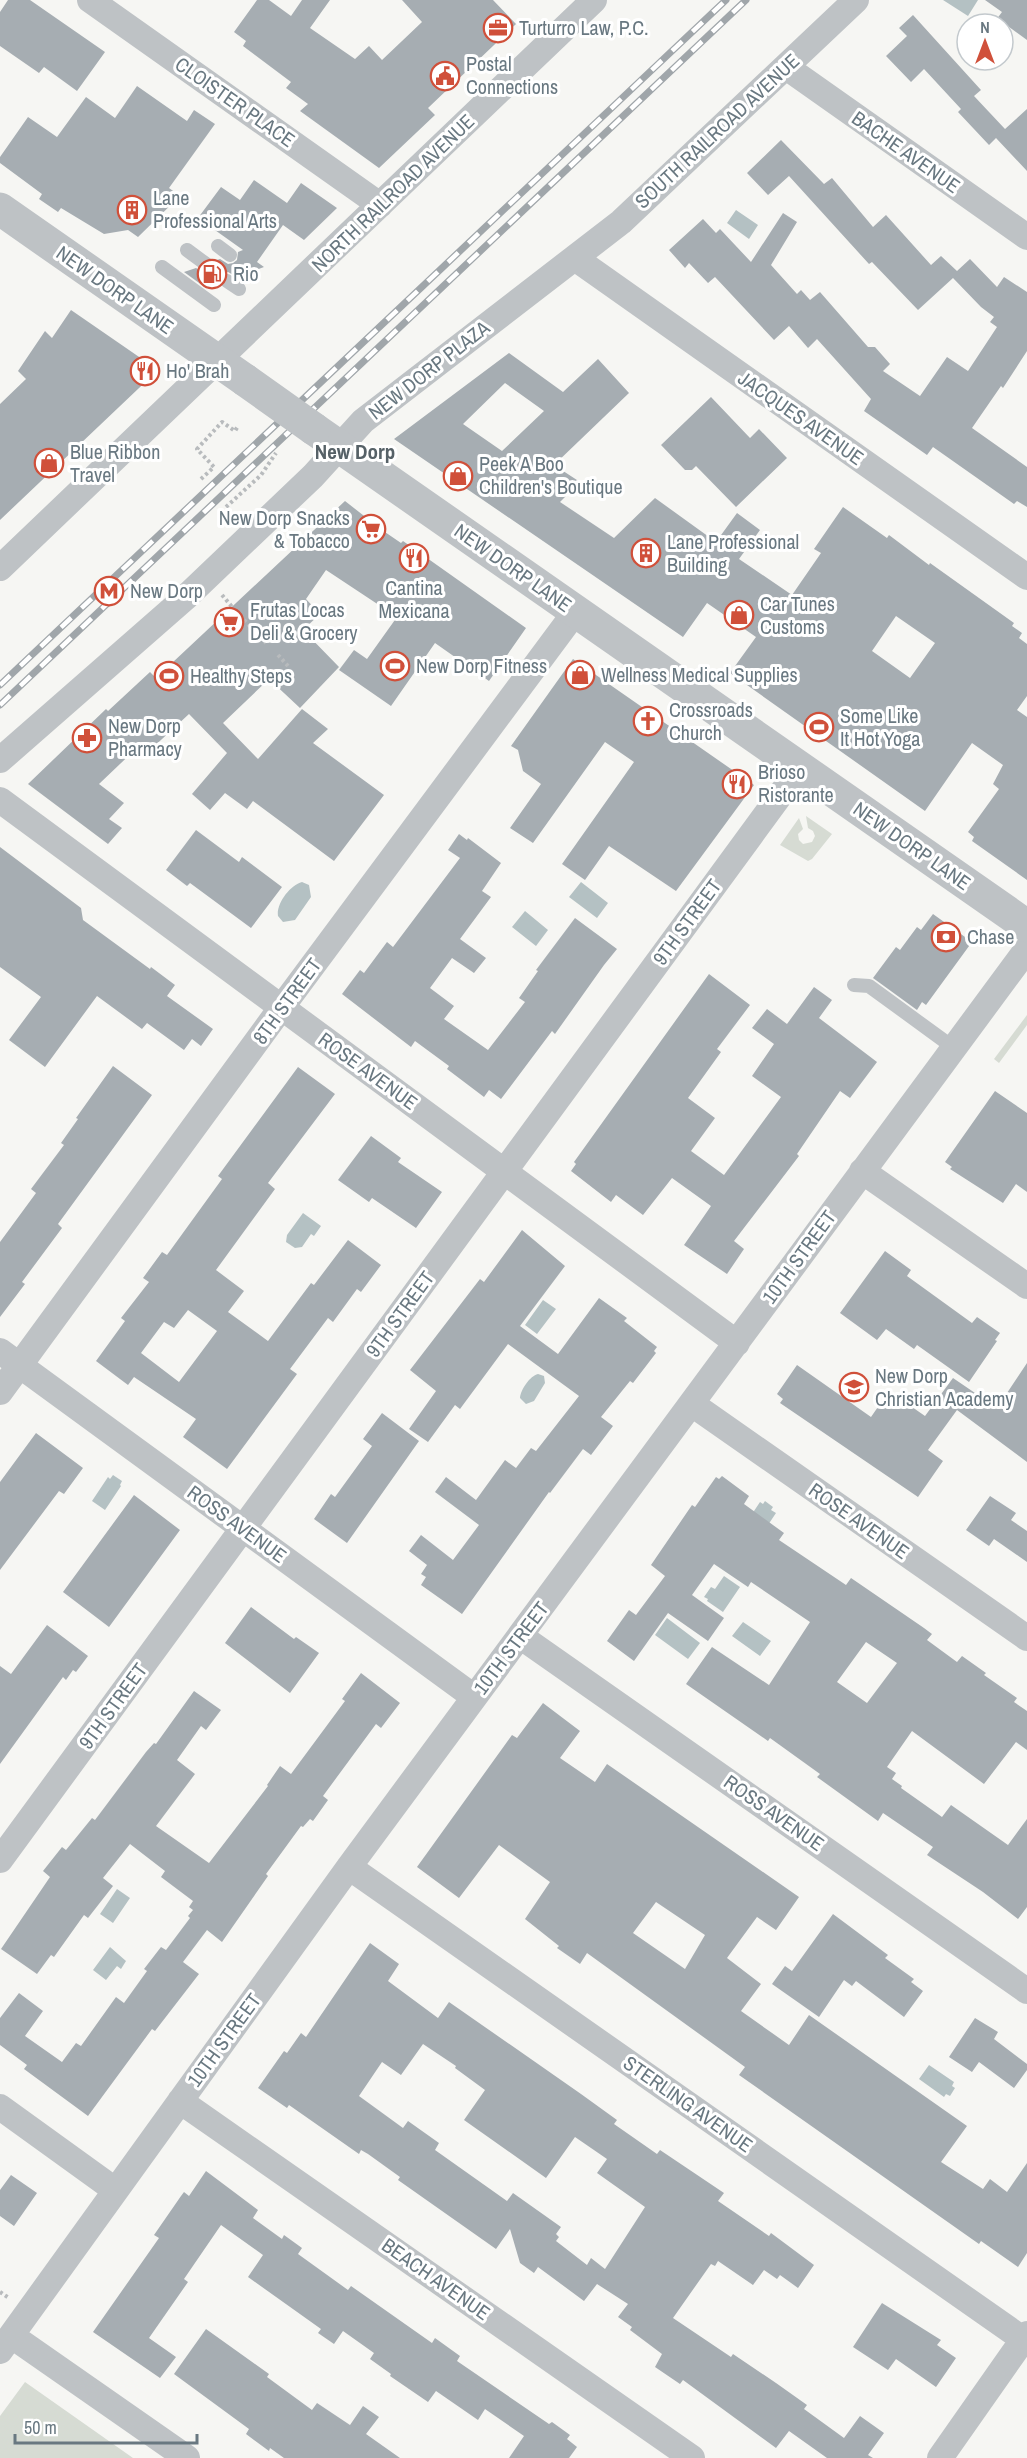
<svg xmlns="http://www.w3.org/2000/svg" width="1027" height="2458" font-family="'Archivo Narrow',sans-serif">
	<rect width="100%" height="100%" fill="#f6f6f3"/>
	<path fill="#d6dbd3" d="M806 816 832 834 812 859 808 861 780 845 799 818 803 829 798 834 799 840 803 844 812 842 815 836 813 831 808 828Z
		M1027 1015V1025L999 1063 994 1059Z
		M25 2382 133 2458H0V2416Z"/>
	<path fill="#b4c1c3" d="M943 0H978L968 16Z
		M736 210 758 225 749 239 727 223Z
		M302 882 309 885 311 897 295 920 283 922 278 916C276 904 290 885 302 882Z
		M581 882 608 903 597 918 569 897Z
		M525 911 548 930 536 946 512 927Z
		M303 1213 321 1226 314 1236 311 1234 302 1247 295 1248 286 1242 287 1235Z
		M543 1300 556 1309 537 1334 525 1325Z
		M538 1374 544 1376 545 1383 534 1401 526 1404 520 1398C521 1389 530 1376 538 1374Z
		M113 1475 122 1481 120 1485 121 1486 105 1510 92 1501 108 1477 110 1479Z
		M765 1501 773 1507 771 1510 776 1513 760 1537 744 1526 760 1502 763 1504Z
		M724 1576 740 1587 723 1612 707 1601 708 1599 704 1597 711 1587 715 1589Z
		M667 1618 700 1643 688 1659 655 1635Z
		M743 1622 771 1641 760 1656 732 1636Z
		M117 1889 130 1898 113 1923 100 1914Z
		M110 1947 126 1961 121 1969 117 1966 106 1980 93 1970Z
		M929 2065 954 2082 952 2086 955 2088 950 2096 946 2094 944 2097 919 2079Z"/>
	<path fill="#a6adb2" fill-rule="evenodd" d="M8 0H30L105 52 77 91 44 67 39 73 0 46V12Z
		M257 0H269L291 16 302 0H330L310 28 355 59 369 46 382 60 422 22 402 0H493L516 24 428 108 435 115 379 168 300 111 308 104 286 88 291 82 243 46 246 41 234 32Z
		M985 0H1027V40L1005 24H993L1002 12Z
		M913 15 981 90 974 96 1005 129 1027 109V171L996 138 989 145 958 112 961 109 924 69 911 82 886 56 907 36 899 28Z
		M137 86 187 121 194 110 215 124 169 188 180 196 138 237 128 230 104 234 61 208 58 212 39 199 42 194 0 163V157L28 117 57 137 86 97 115 118Z
		M781 140 824 184 832 178 873 227 886 215 931 265 941 256 957 271 970 259 997 287 1004 277 1027 292V351L1003 388 1001 386 972 428 1027 467V507L1017 501 1014 504 933 447 927 455 864 411 871 399 817 339 808 348 789 326 774 340 715 277 708 283 689 263 685 268 669 250 703 219 716 233 720 229 751 262 783 213 797 222 771 265 797 294 801 290 810 300 820 292 868 347H875L890 364 883 371 920 396 947 357 968 371 997 327 990 322 994 317 981 307 953 278 918 310 872 262 869 264 789 176 768 195 747 173Z
		M254 180 287 203 301 183 337 208 304 240 283 225 257 262 264 267 237 277 228 272 224 273 219 277V284L206 288 184 272 196 268 204 273 209 272 214 269V261L220 259 228 264 233 263 237 260 238 252 243 250 198 218 221 187 240 200Z
		M71 310 158 370 0 520V404L26 379 18 371 45 331 52 338Z
		M509 353 563 392 598 359 629 393 554 465 580 482 560 502 614 538 655 498 716 542 737 513 760 530 739 559 792 595 821 553 814 549 843 507 887 538 889 535 929 565 930 563 1014 623 1012 626 1022 633 1019 638 1027 644V696L1017 710 1027 717V880L972 841 974 837 968 832 999 789 993 784 1003 765 972 743 925 811 730 673 756 637 707 603 683 637 394 439ZM505 383 544 411 502 451 463 424ZM896 616 935 643 910 678 872 651Z
		M711 397 750 438 759 429 787 458 736 507 696 466 692 470H685L661 445Z
		M345 501 382 530 401 543 403 541 526 628 489 681 435 643 391 706 339 670 354 650 367 659 397 617 326 570 306 599 320 614 303 630 339 667 300 708 269 679 223 723 258 759 302 709 328 729 313 743 384 795 334 861 253 801 247 809 225 793 210 810 192 794 227 753 189 714 148 752 141 744 99 784 124 803 109 819 122 828 108 844 28 784 106 709 108 711 150 672 156 678Z
		M573 659 754 785 676 891 609 846 585 880 562 864 634 762 605 742 533 843 510 828 541 784 523 771 518 750 511 746Z
		M196 830 239 862 242 857 282 887 251 928 190 883 187 886 166 870Z
		M459 834 467 840 468 838 501 863 482 891 491 897 460 939 486 958 474 973 452 958 430 988 454 1006 444 1019 488 1050 525 1002 519 998 538 971 536 970 575 918 617 949 604 965 555 1034 552 1031 501 1099 489 1090 484 1097 447 1069 449 1066 415 1041 411 1047 342 994 360 970 364 973 387 942 393 947 460 858 448 850Z
		M0 847 81 908 83 920 150 969 151 967 175 985 167 996 213 1029 201 1046 192 1039 184 1050 147 1023 142 1029 97 996 45 1067 9 1040 41 997 0 967Z
		M933 914 972 942 926 1005 922 1002 917 1010 873 978 896 947 900 950 917 927 921 930Z
		M709 974 750 1005 717 1049 721 1052 688 1098 715 1118 691 1151 724 1175 781 1097 752 1076 774 1044 752 1028 767 1009 787 1024 814 987 832 1000 819 1018 877 1062 850 1098 840 1091 797 1154 799 1156 734 1241 744 1249 727 1274 684 1245 711 1206 672 1178 643 1215 616 1195 611 1202 571 1171 576 1164 574 1162Z
		M113 1066 152 1095 58 1224 62 1228 22 1282 25 1284 0 1317V1242L36 1193 31 1189 64 1145 61 1143 78 1119 76 1118Z
		M298 1067 335 1094 268 1183 275 1189 216 1270 244 1291 228 1312 268 1341 311 1283 314 1285 348 1240 381 1265 361 1292 357 1289 333 1322 328 1318 290 1369 297 1374 227 1469 183 1437 196 1419 134 1377 128 1385 96 1361 125 1321 121 1318 149 1282 143 1278 162 1252 167 1255 222 1179 218 1176ZM188 1310 217 1331 179 1382 141 1353 164 1322 174 1328Z
		M995 1091 1027 1113V1192L1016 1184 1003 1203 950 1169 952 1167 945 1162Z
		M371 1136 401 1158 398 1162 442 1192 416 1228 372 1198 369 1202 338 1180Z
		M522 1230 565 1266 520 1326 558 1354 599 1298 627 1318 624 1321 657 1347 654 1351 656 1353 633 1383 630 1381 601 1417 613 1426 591 1455 583 1449 550 1493 549 1492 462 1614 421 1585 426 1577 421 1574 427 1565 409 1551 421 1535 453 1560 479 1525 435 1492 446 1477 476 1500 505 1460 516 1468 531 1448 536 1451 579 1396 508 1344 460 1409 455 1405 428 1442 409 1429 436 1391 410 1370 480 1279 484 1282Z
		M885 1251 911 1270 907 1276 972 1323 977 1317 1000 1333 995 1340 997 1341 969 1382 917 1345 914 1349 886 1329 877 1340 840 1313Z
		M1027 1363V1462L957 1410 928 1450 943 1461 918 1497 780 1403 783 1399 777 1394 797 1365 871 1417 889 1391 925 1416 953 1378 997 1408Z
		M382 1413 419 1441 347 1543 314 1519 331 1494 335 1497 372 1446 363 1439Z
		M36 1433 83 1468 64 1494 59 1491 0 1570V1482Z
		M722 1476 749 1496 744 1504 784 1533 779 1540 846 1585 851 1578 924 1628 932 1634 927 1640 957 1662 962 1656 986 1673 984 1675 1017 1698 1014 1702 1027 1711V1750L1016 1742 984 1784 912 1731 887 1767 896 1773 892 1779 902 1786 901 1788 942 1817 951 1805 1008 1845 1027 1819V1907L1018 1919 983 1892 927 1855 933 1847 883 1813 878 1821 817 1777 820 1774 770 1738 768 1741 686 1684 712 1647 769 1685 810 1622 751 1582 748 1587 714 1564 692 1595 724 1618 708 1641 668 1613 634 1661 607 1641 629 1610 636 1615 665 1576 651 1565 692 1505 695 1507 716 1477 719 1479ZM866 1642 897 1663 867 1703 837 1682Z
		M134 1495 180 1530 109 1627 63 1592Z
		M990 1496 1016 1513 1011 1520 1027 1531V1562L994 1539 989 1546 966 1530Z
		M251 1607 294 1639 296 1637 319 1653 290 1693 225 1643Z
		M47 1625 88 1656 76 1672 73 1670 66 1680 63 1677 0 1764V1666L11 1674Z
		M361 1673 400 1703 381 1728 376 1724 323 1796 328 1800 313 1821 310 1819 303 1827 301 1826 266 1874 268 1876 222 1942 207 1930 183 1962 199 1974 155 2031 152 2029 88 2116 24 2069 27 2065 0 2045V2018L19 1993 43 2011 25 2036 62 2062 76 2043 81 2046 116 1997 124 2003 147 1971 144 1969 161 1947 166 1950 190 1918 188 1916 193 1910 189 1907 193 1901 161 1877 165 1871 130 1844 103 1878 113 1886 88 1918 84 1915 54 1957 51 1955 37 1974 1 1949 50 1877 43 1871 62 1847 66 1850 92 1818 95 1820 146 1752 154 1743 156 1744 194 1691 221 1710 206 1730 201 1726 177 1760 195 1774 156 1826 209 1863 268 1786 267 1785 280 1766 291 1774 345 1701 342 1699Z
		M543 1703 580 1731 560 1758 595 1782 607 1764 799 1897 776 1930 757 1917 727 1958 761 1984 741 2011 789 2045 809 2015 967 2126 941 2162 983 2189 990 2179 1007 2192 1027 2163V2253L1018 2267 981 2241 979 2244 739 2075 745 2067 587 1953 580 1964 557 1948 559 1946 525 1919 550 1882 499 1845 459 1898 417 1867 512 1735 517 1738ZM656 1902 705 1935 685 1969 633 1933Z
		M833 1914 888 1955 885 1958 914 1979 911 1982 923 1991 904 2017 856 1981 852 1986 844 1980 819 2017 772 1984 785 1966 792 1971Z
		M370 1943 399 1964 388 1981 438 2018 449 2002 581 2094 617 2120 614 2124 657 2154 660 2150 724 2193 718 2201 769 2236 771 2233 814 2265 798 2288 780 2275 777 2279 764 2270 753 2285 718 2261 715 2266 711 2264 673 2318 731 2357 733 2354 776 2383 807 2405 804 2409 844 2438 860 2416 884 2433 868 2455 873 2458H827L789 2431 776 2448 683 2380 680 2384 655 2367 662 2354 630 2330 632 2327 618 2317 628 2304 597 2284 584 2301 538 2267 534 2273 520 2263 510 2229 496 2249 398 2180 400 2177 368 2154 361 2150 359 2154 289 2105 287 2108 258 2088 284 2051 287 2053 301 2033 306 2037ZM423 2044 456 2066 455 2068 485 2090 464 2120 546 2178 575 2137 607 2159 597 2173 645 2207 605 2269 591 2258 587 2265 556 2241 559 2237 556 2234 561 2227 513 2193 507 2201 435 2150 439 2143 408 2121 403 2128 359 2096 382 2062 401 2075Z
		M975 2018 998 2032 994 2039 1027 2064V2070L1014 2088 979 2062 972 2072 949 2057Z
		M206 2171 258 2210 253 2218 282 2239 284 2235 302 2248 298 2254 348 2290 351 2286 432 2343 435 2338 460 2356 457 2361 549 2424 552 2422 570 2435 567 2439 577 2447 569 2458H509L524 2436 485 2409 478 2420 436 2391 428 2402 390 2376 391 2374 370 2359 374 2353 343 2331 334 2344 318 2333 321 2329 248 2277 263 2255 221 2225 184 2279 188 2282 149 2338 176 2357 160 2378 93 2332 159 2238 154 2235 181 2196 184 2192 189 2196Z
		M11 2175 37 2193 14 2226 0 2216V2190Z
		M882 2303 941 2340 937 2345 956 2358 936 2387 896 2359 888 2370 853 2347Z
		M206 2329 269 2374 267 2377 312 2410 317 2403 350 2425 363 2406 379 2417 366 2434 400 2458H284L270 2448 269 2451 246 2434 249 2429 174 2374Z"/>
	<g fill="none" stroke-linecap="round" stroke-linejoin="round">
		<path stroke="#b8bbbd" stroke-width="4" stroke-dasharray="3 3" stroke-linecap="butt" d="M201 479 214 467 197 449 222 422 235 431 238 426
			M226 507 261 475 276 453
			M222 595 233 608
			M244 620 266 643
			M278 655 288 666
			M0 2292 9 2298"/>
		<path stroke="#bec2c5" stroke-width="14" d="M218 246 230 255
			M187 250 206 264
			M162 267 214 305
			M227 281 239 289
			M854 985 869 986 954 1048"/>
		<path stroke="#bec2c5" stroke-width="26" d="M90 0 380 205
			M786 67 1027 237
			M576 259 1027 577
			M0 568 594 0
			M0 760 185 598 313 476 363 421 621 222 856 0
			M0 800 737 1343
			M862 1171 1027 1286
			M0 1351 474 1697
			M0 1392 281 1008 576 611
			M692 1404 1027 1638
			M520 1636 1027 1991
			M0 1860 800 768
			M349 1867 1027 2342
			M180 2101 692 2458
			M0 2107 115 2190
			M12 2336 187 2458
			M0 2351 349 1867 1027 949
			M940 2458 1027 2334"/>
		<path stroke="#bec2c5" stroke-width="33" d="M0 209 245 380
			M314 429 1027 926"/>
		<g stroke="#a0a6aa" stroke-width="7">
			<path id="rail" d="M0 685 726 0
				M0 705 746 0"/>
		</g>
		<use href="#rail" stroke="#fff" stroke-width="4.5" stroke-dasharray="14" stroke-linecap="butt"/>
		<path stroke="#bec2c5" stroke-width="33" d="M245 380 314 429"/>
	</g>
	<defs>
		<g id="office-ring" transform="scale(1.5)"><circle r="9.5" fill="#fff" stroke="#d0503a" stroke-width="1.5"/><path d="M-6-3h4V-5.5h4V-3h4V5H-6ZM-1-4.5V-3h2v-1.5ZM-6 0V1H6V0Z" fill="#d0503a"/></g>
		<g id="civic-ring" transform="scale(1.5)"><circle r="9.5" fill="#fff" stroke="#d0503a" stroke-width="1.5"/><path d="M-.6-6.5H3V-4.5H.6V-3L4-1V1h2V6H-6V1h2V-1L-.6-3ZM-1.2 2.5V6h2.4V2.5Z" fill="#d0503a"/></g>
		<g id="building-ring" transform="scale(1.5)"><circle r="9.5" fill="#fff" stroke="#d0503a" stroke-width="1.5"/><path d="M-4-6H4V6H1V3H-1V6H-4ZM-2.5-4.3h1.7v1.8h-1.7ZM.8-4.3h1.7v1.8H.8ZM-2.5-1h1.7V.8h-1.7ZM.8-1h1.7V.8H.8Z" fill="#d0503a"/></g>
		<g id="fuel-ring" transform="scale(1.5)"><circle r="9.5" fill="#fff" stroke="#d0503a" stroke-width="1.5"/><path d="M-5.5-6h7V0h2V4h1.3V-2.5L3-4.5l.8-.8L6-3V5H2.5V1h-1V6h-7ZM-4.2-4.7v3.2H.2V-4.7Z" fill="#d0503a"/></g>
		<g id="restaurant-ring" transform="scale(1.5)"><circle r="9.5" fill="#fff" stroke="#d0503a" stroke-width="1.5"/><path d="M-5-6h1v4h1v-4h1v4h1v-4h1v5L-1.5 .5V6h-2V.5L-5-1ZM5-6V6H3V1.5H1.5Q1.5-4 5-6Z" fill="#d0503a"/></g>
		<g id="shop-ring" transform="scale(1.5)"><circle r="9.5" fill="#fff" stroke="#d0503a" stroke-width="1.5"/><path d="M-5-2.5h2.3a2.7 3.5 0 0 1 5.4 0H5L5.5 6h-11ZM-1.5-2.5h3a1.5 2.3 0 0 0-3 0Z" fill="#d0503a"/></g>
		<g id="supermarket-ring" transform="scale(1.5)"><circle r="9.5" fill="#fff" stroke="#d0503a" stroke-width="1.5"/><path d="M-6-5.5h2.5l.6 2H6L4.5 2H-2.5L-4.4-4H-6ZM-1.5 3.2a1.3 1.3 0 1 0 .1 0ZM3 3.2a1.3 1.3 0 1 0 .1 0Z" fill="#d0503a"/></g>
		<g id="metro-ring" transform="scale(1.5)"><circle r="9.5" fill="#fff" stroke="#d0503a" stroke-width="1.5"/><path d="M-5.5 5V-5H-3L0 0L3-5H5.5V5H3V-.5L0 4L-3-.5V5Z" fill="#d0503a"/></g>
		<g id="stadium-ring" transform="scale(1.5)"><circle r="9.5" fill="#fff" stroke="#d0503a" stroke-width="1.5"/><path d="M0-5a6.5 5 0 1 0 0 10a6.5 5 0 1 0 0-10ZM-3.5-1.8h7v3.6h-7Z" fill="#d0503a"/></g>
		<g id="church-ring" transform="scale(1.5)"><circle r="9.5" fill="#fff" stroke="#d0503a" stroke-width="1.5"/><path d="M-1.2-6h2.4v3.5h3.3v2.4h-3.3V6h-2.4V-.1h-3.3v-2.4h3.3Z" fill="#d0503a"/></g>
		<g id="pharmacy-ring" transform="scale(1.5)"><circle r="9.5" fill="#fff" stroke="#d0503a" stroke-width="1.5"/><path d="M-2-6h4v4h4v4h-4v4h-4v-4h-4v-4h4Z" fill="#d0503a"/></g>
		<g id="bank-ring" transform="scale(1.5)"><circle r="9.5" fill="#fff" stroke="#d0503a" stroke-width="1.5"/><path d="M-6-4H6V4H-6ZM0-2.3a2.3 2.3 0 1 0 0 4.6a2.3 2.3 0 1 0 0-4.6Z" fill="#d0503a"/></g>
		<g id="school-ring" transform="scale(1.5)"><circle r="9.5" fill="#fff" stroke="#d0503a" stroke-width="1.5"/><path d="M0-5L7-2L0 1L-7-2ZM-4 1L0 2.5L4 1V4Q0 6-4 4Z" fill="#d0503a"/></g>
	</defs>
	<g fill-rule="evenodd">
		<use href="#office-ring" x="498" y="28"/>
		<use href="#civic-ring" x="445" y="76"/>
		<use href="#building-ring" x="132" y="210"/>
		<use href="#fuel-ring" x="212" y="274"/>
		<use href="#restaurant-ring" x="145" y="371"/>
		<use href="#shop-ring" x="49" y="463"/>
		<use href="#shop-ring" x="458" y="476"/>
		<use href="#supermarket-ring" x="371" y="529"/>
		<use href="#building-ring" x="646" y="553"/>
		<use href="#restaurant-ring" x="414" y="558"/>
		<use href="#metro-ring" x="109" y="591"/>
		<use href="#shop-ring" x="739" y="615"/>
		<use href="#supermarket-ring" x="229" y="622"/>
		<use href="#stadium-ring" x="395" y="666"/>
		<use href="#shop-ring" x="580" y="675"/>
		<use href="#stadium-ring" x="169" y="676"/>
		<use href="#church-ring" x="648" y="721"/>
		<use href="#stadium-ring" x="819" y="727"/>
		<use href="#pharmacy-ring" x="87" y="738"/>
		<use href="#restaurant-ring" x="737" y="784"/>
		<use href="#bank-ring" x="946" y="937"/>
		<use href="#school-ring" x="854" y="1387"/>
	</g>
	<g text-anchor="middle" stroke-width="6" stroke-linejoin="round" paint-order="stroke">
		<g font-size="20" fill="#697881" stroke="#fff" text-anchor="start">
			<text x="519" y="35">Turturro Law, P.C.</text>
			<text x="466" y="71">Postal<tspan x="466" dy="23">Connections</tspan></text>
			<text x="153" y="205">Lane<tspan x="153" dy="23">Professional Arts</tspan></text>
			<text x="233" y="281">Rio</text>
			<text x="166" y="378">Ho' Brah</text>
			<text x="70" y="459">Blue Ribbon<tspan x="70" dy="23">Travel</tspan></text>
			<text x="479" y="471">Peek A Boo<tspan x="479" dy="23">Children's Boutique</tspan></text>
			<text x="350" y="525" text-anchor="end">New Dorp Snacks<tspan x="350" dy="23">&amp; Tobacco</tspan></text>
			<text x="667" y="549">Lane Professional<tspan x="667" dy="23">Building</tspan></text>
			<text x="414" y="595" text-anchor="middle">Cantina<tspan x="414" dy="23">Mexicana</tspan></text>
			<text x="130" y="598">New Dorp</text>
			<text x="760" y="611">Car Tunes<tspan x="760" dy="23">Customs</tspan></text>
			<text x="250" y="617">Frutas Locas<tspan x="250" dy="23">Deli &amp; Grocery</tspan></text>
			<text x="416" y="673">New Dorp Fitness</text>
			<text x="601" y="682">Wellness Medical Supplies</text>
			<text x="190" y="683">Healthy Steps</text>
			<text x="669" y="717">Crossroads<tspan x="669" dy="23">Church</tspan></text>
			<text x="840" y="723">Some Like<tspan x="840" dy="23">It Hot Yoga</tspan></text>
			<text x="108" y="733">New Dorp<tspan x="108" dy="23">Pharmacy</tspan></text>
			<text x="758" y="779">Brioso<tspan x="758" dy="23">Ristorante</tspan></text>
			<text x="967" y="944">Chase</text>
			<text x="875" y="1383">New Dorp<tspan x="875" dy="23">Christian Academy</tspan></text>
		</g>
		<g font-size="20" fill="#697881" stroke="#fff">
			<text transform="translate(235 102) rotate(35)" y="7">CLOISTER PLACE</text>
			<text transform="translate(717 131) rotate(-43)" y="7">SOUTH RAILROAD AVENUE</text>
			<text transform="translate(906 152) rotate(35)" y="7">BACHE AVENUE</text>
			<text transform="translate(393 193) rotate(-44)" y="7">NORTH RAILROAD AVENUE</text>
			<text transform="translate(115 290) rotate(35)" y="7">NEW DORP LANE</text>
			<text transform="translate(429 370) rotate(-38)" y="7">NEW DORP PLAZA</text>
			<text transform="translate(801 418) rotate(35)" y="7">JACQUES AVENUE</text>
			<text transform="translate(513 568) rotate(35)" y="7">NEW DORP LANE</text>
			<text transform="translate(912 846) rotate(35)" y="7">NEW DORP LANE</text>
			<text transform="translate(687 922) rotate(-54)" y="7">9TH STREET</text>
			<text transform="translate(287 1001) rotate(-54)" y="7">8TH STREET</text>
			<text transform="translate(368 1071) rotate(36)" y="7">ROSE AVENUE</text>
			<text transform="translate(799 1257) rotate(-54)" y="7">10TH STREET</text>
			<text transform="translate(400 1314) rotate(-54)" y="7">9TH STREET</text>
			<text transform="translate(859 1521) rotate(35)" y="7">ROSE AVENUE</text>
			<text transform="translate(237 1524) rotate(36)" y="7">ROSS AVENUE</text>
			<text transform="translate(511 1648) rotate(-53)" y="7">10TH STREET</text>
			<text transform="translate(113 1706) rotate(-54)" y="7">9TH STREET</text>
			<text transform="translate(774 1813) rotate(35)" y="7">ROSS AVENUE</text>
			<text transform="translate(224 2040) rotate(-54)" y="7">10TH STREET</text>
			<text transform="translate(688 2104) rotate(35)" y="7">STERLING AVENUE</text>
			<text transform="translate(436 2279) rotate(35)" y="7">BEACH AVENUE</text>
		</g>
		<g font-size="21" font-weight="bold" fill="#566167" stroke="#fff">
			<text x="355" y="459">New Dorp</text>
		</g>
	</g>
	<g transform="translate(985 42)"><circle r="28" fill="#ffffff" stroke="#c3c9cd" stroke-width="1.5"/>
	<path d="M0-4.5L10 22L0 15L-10 22Z" fill="#d0503a"/>
	<text y="-9" font-size="16" font-weight="bold" text-anchor="middle" fill="#697881">N</text>
	</g>
	<path d="M15 2434v9h182v-9" fill="none" stroke="#697881" stroke-width="3"/>
	<text x="24" y="2434" font-size="18" fill="#697881" stroke="#ffffff" stroke-width="4.5" paint-order="stroke">50 m</text>
</svg>
